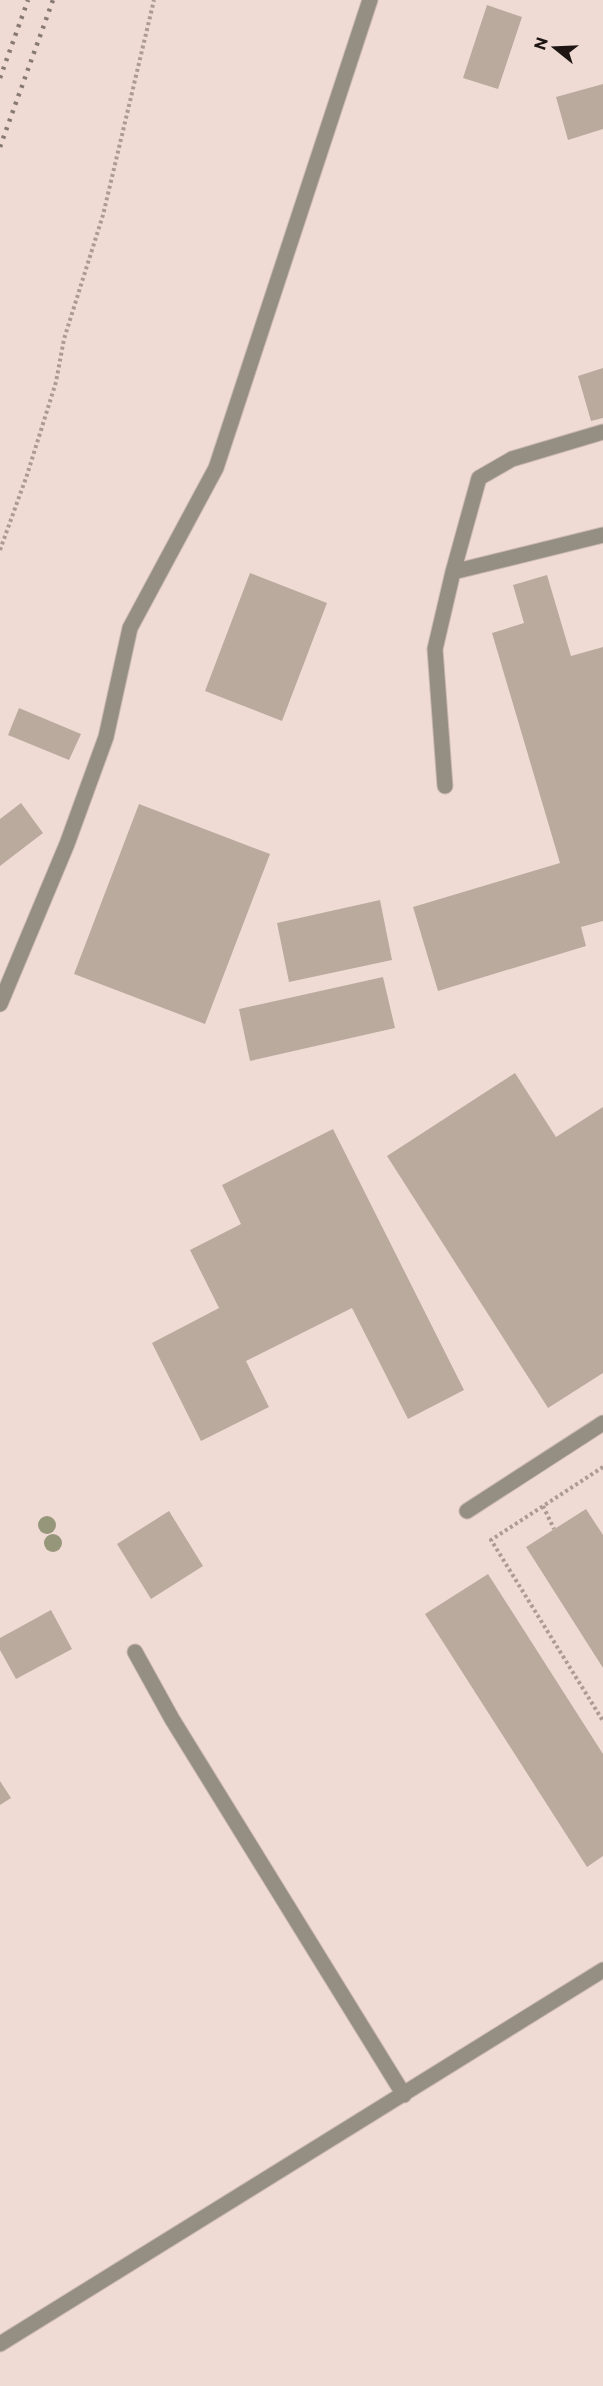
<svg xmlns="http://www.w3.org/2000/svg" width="603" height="2386" font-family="Commissioner,sans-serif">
	<rect width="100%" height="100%" fill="#f0dbd4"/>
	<path fill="#baaa9e" d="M487 5 522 17 498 89 463 78Z
		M603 84V129L568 140 556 97Z
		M603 368V418L591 421 578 376Z
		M250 573 327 603 282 721 205 691Z
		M547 575 571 656 603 647V921L581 927 586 946 438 991 413 907 560 863 492 633 524 623 513 585Z
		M19 708 81 734 69 760 8 735Z
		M21 803 43 833 0 866V819Z
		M139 804 270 854 205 1024 74 974Z
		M380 900 392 960 289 982 277 923Z
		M383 977 395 1028 250 1061 239 1009Z
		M515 1073 556 1137 603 1107V1373L548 1408 387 1156Z
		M333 1129 464 1390 408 1419 352 1308 246 1361 269 1407 201 1441 152 1343 219 1308 190 1250 241 1224 222 1185Z
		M586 1509 603 1535V1668L526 1547Z
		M169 1511 203 1566 151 1599 117 1544Z
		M488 1574 603 1754V1856L587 1867 425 1614Z
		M51 1610 72 1649 16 1679 0 1650V1638Z
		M0 1781 11 1798 0 1805Z"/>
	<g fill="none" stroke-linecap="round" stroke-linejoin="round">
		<g stroke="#cab8b1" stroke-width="17">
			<path id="lane" d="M453 572 603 535
				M445 786 435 649 453 572 479 478 512 459 603 432
				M0 1004 67 844 106 737 130 628 216 468 370 0
				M467 1511 603 1423
				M135 1652 172 1719 404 2095
				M0 2344 603 1970"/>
		</g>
		<path stroke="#ac9b95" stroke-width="4" stroke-dasharray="3 3" stroke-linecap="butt" d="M0 550 27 475 56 382 64 339 103 215 154 0
			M603 1467 491 1540 603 1721
			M543 1506 554 1529"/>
		<use href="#lane" stroke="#948e83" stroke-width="15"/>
		<path stroke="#877974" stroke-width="4.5" stroke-dasharray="3 6" stroke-linecap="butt" d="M0 78 28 0
			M0 147 53 0"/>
	</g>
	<g fill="#96967a">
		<circle cx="47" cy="1525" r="9"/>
		<circle cx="53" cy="1543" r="9"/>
	</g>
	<g transform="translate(555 48) rotate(288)" stroke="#f0dbd4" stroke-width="4.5" paint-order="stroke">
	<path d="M0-4.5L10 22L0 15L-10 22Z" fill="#1d1613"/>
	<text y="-9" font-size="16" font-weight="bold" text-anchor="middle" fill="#1d1613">N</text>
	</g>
</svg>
